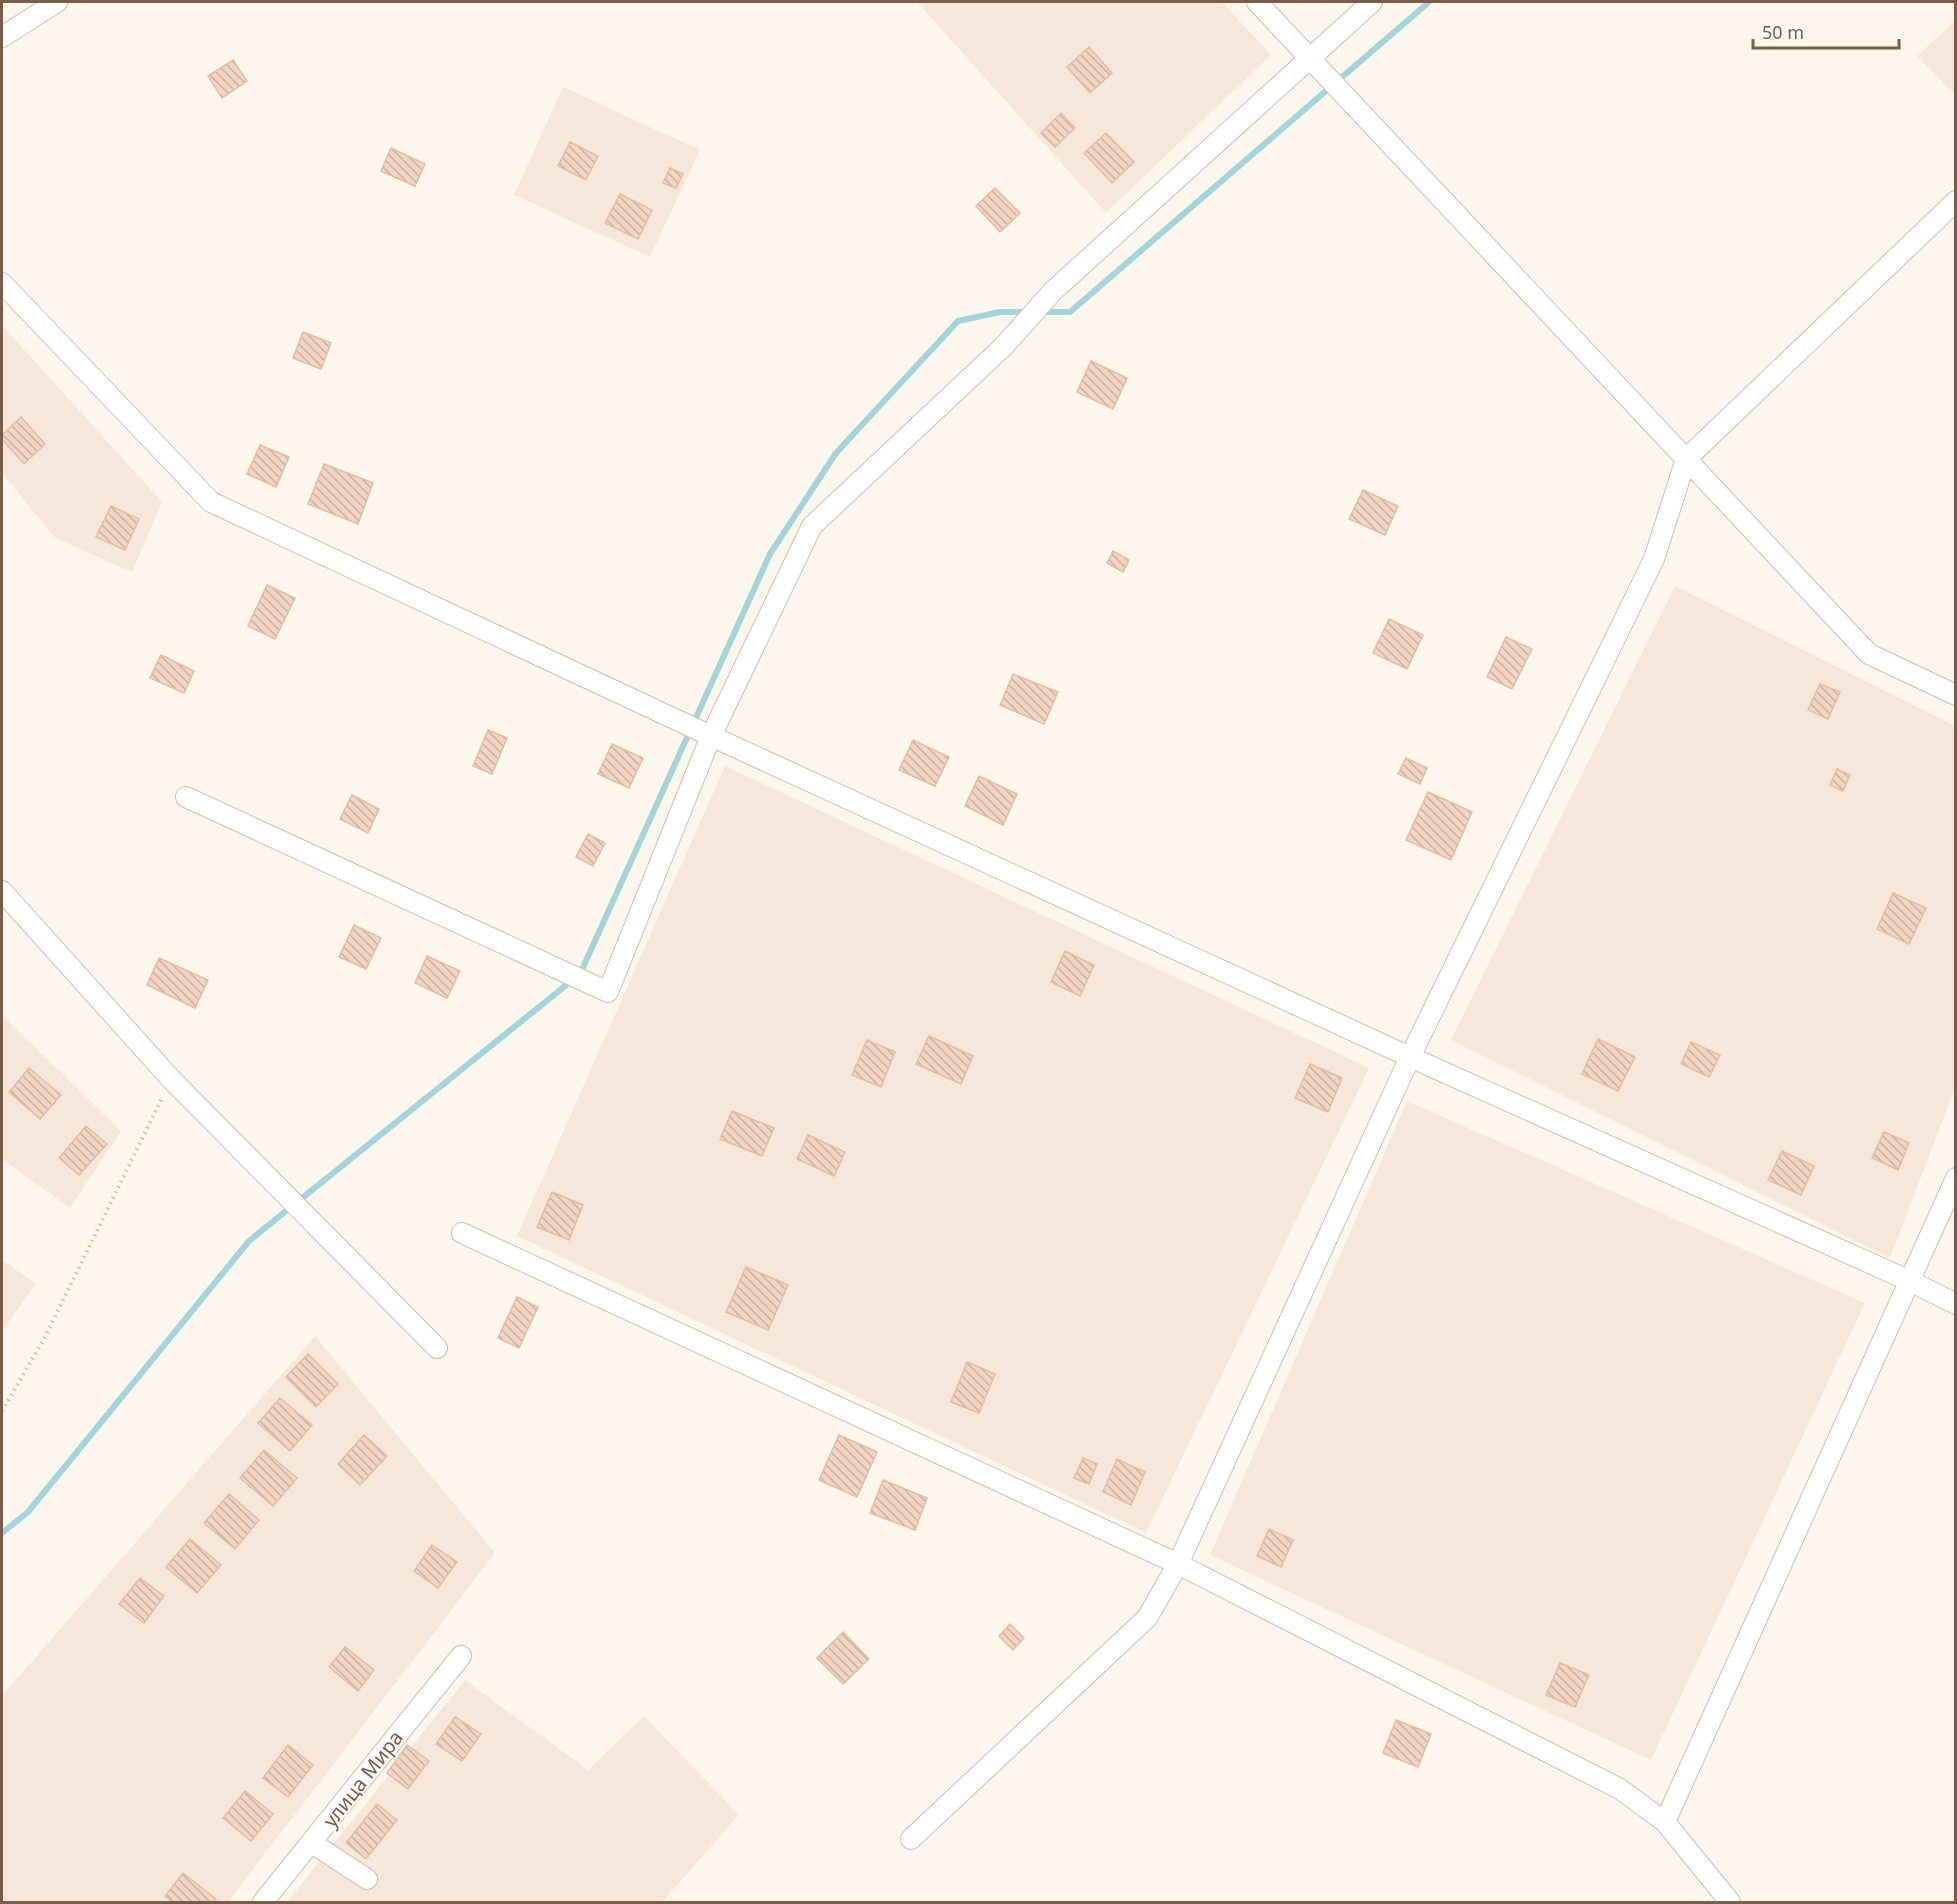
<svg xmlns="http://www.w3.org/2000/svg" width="1957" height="1904" font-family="'Noto Sans',sans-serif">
	<defs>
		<pattern id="building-back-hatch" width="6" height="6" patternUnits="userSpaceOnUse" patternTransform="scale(1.5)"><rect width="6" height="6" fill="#f3d5c3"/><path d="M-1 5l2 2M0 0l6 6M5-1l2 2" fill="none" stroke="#cab0a1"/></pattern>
	</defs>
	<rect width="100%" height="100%" fill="#fdf6ec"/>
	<path fill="#f5e8da" d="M917 2H1222L1271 55 1106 213Z
		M1955 21V95L1917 56Z
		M563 87 700 150 650 257 514 195Z
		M2 325 162 502 132 572 55 538 2 473Z
		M1675 586 1955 726V1088L1890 1258 1451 1040Z
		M725 766 1369 1068 1146 1533 517 1236Z
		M2 1015 121 1131 70 1208 2 1159Z
		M1407 1101 1865 1303 1651 1760 1210 1555Z
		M2 1260 36 1284 2 1331Z
		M315 1336 495 1553 228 1902H2V1696Z
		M465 1680 588 1770 644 1716 739 1815 662 1902H287Z"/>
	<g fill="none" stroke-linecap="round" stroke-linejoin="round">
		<path stroke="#a5d3da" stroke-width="6" d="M1041 312H1070L1429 2
			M2 1533 28 1512 249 1241 580 974 770 554 836 453 958 321 1000 312H1028"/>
	</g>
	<path fill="url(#building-back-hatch)" stroke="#e6bba3" stroke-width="1.5" d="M1089 47 1112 73 1090 93 1067 67Z
		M233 60 247 81 222 98 208 76Z
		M1061 113 1075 128 1055 147 1041 133Z
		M1106 133 1134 162 1112 183 1084 153Z
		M570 142 598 156 586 180 558 166Z
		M391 148 425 164 415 186 381 171Z
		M670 168 683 174 676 188 663 183Z
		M995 188 1020 213 1000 232 976 206Z
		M620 194 652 210 638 239 605 223Z
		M303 332 331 343 321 369 293 358Z
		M1091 361 1127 378 1113 409 1077 392Z
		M21 417 45 444 24 464 2 439V435Z
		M260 445 289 457 276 487 247 474Z
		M324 464 373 483 358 524 308 504Z
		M1363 490 1398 506 1385 535 1349 519Z
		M111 506 139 519 125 550 96 537Z
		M1113 551 1129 560 1123 572 1107 563Z
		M267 585 295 598 275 639 248 626Z
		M1389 619 1423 635 1407 669 1373 653Z
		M1506 637 1532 649 1512 689 1487 677Z
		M161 655 194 671 184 693 150 678Z
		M1013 674 1058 692 1044 724 1000 705Z
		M1820 684 1840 692 1828 719 1808 710Z
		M488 730 507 738 492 774 473 766Z
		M913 740 949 757 935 786 899 770Z
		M612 744 643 758 629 788 598 774Z
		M1406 758 1427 768 1420 784 1398 774Z
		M1837 769 1850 775 1843 791 1830 785Z
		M979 776 1017 794 1003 825 965 806Z
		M1428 792 1472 812 1451 860 1406 840Z
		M352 795 379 809 368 833 340 819Z
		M588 834 605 843 593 866 576 857Z
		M1893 893 1926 908 1909 944 1877 929Z
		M354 925 381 938 366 969 339 957Z
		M1065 951 1094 965 1080 996 1051 982Z
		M427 956 460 971 447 998 415 983Z
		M159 958 208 980 195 1008 147 985Z
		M929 1036 973 1056 961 1084 916 1064Z
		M1598 1039 1635 1057 1618 1091 1582 1074Z
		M867 1040 895 1052 881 1087 852 1075Z
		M1691 1042 1720 1055 1709 1077 1681 1064Z
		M1310 1064 1342 1078 1328 1112 1295 1098Z
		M29 1068 61 1095 40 1119 9 1092Z
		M732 1111 774 1128 762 1156 720 1139Z
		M86 1126 107 1144 79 1175 59 1158Z
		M1884 1132 1909 1143 1898 1170 1872 1158Z
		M808 1135 845 1152 834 1176 797 1159Z
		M1782 1151 1814 1166 1801 1195 1768 1180Z
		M552 1192 583 1205 569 1240 537 1227Z
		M746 1267 788 1285 768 1330 726 1312Z
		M517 1297 538 1307 519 1348 498 1338Z
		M308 1354 338 1384 316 1407 286 1377Z
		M967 1362 995 1374 979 1413 951 1402Z
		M280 1398 312 1425 290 1451 258 1423Z
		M364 1435 387 1456 360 1485 338 1464Z
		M839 1435 877 1452 857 1497 819 1480Z
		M264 1450 297 1478 273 1506 240 1478Z
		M1083 1458 1097 1464 1089 1484 1074 1478Z
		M1117 1459 1145 1472 1131 1505 1103 1492Z
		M883 1480 927 1498 915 1530 870 1513Z
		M229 1494 259 1520 235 1549 204 1523Z
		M1269 1529 1293 1540 1281 1567 1257 1556Z
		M190 1539 221 1565 197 1593 166 1567Z
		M432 1545 457 1562 438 1588 414 1571Z
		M140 1578 164 1596 144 1623 119 1604Z
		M1010 1624 1024 1638 1013 1650 999 1636Z
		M843 1632 869 1659 843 1684 817 1658Z
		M345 1647 374 1670 358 1691 329 1667Z
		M1560 1663 1589 1675 1575 1707 1546 1695Z
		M455 1717 481 1734 462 1761 436 1744Z
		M1396 1720 1431 1734 1418 1767 1383 1753Z
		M288 1745 313 1765 288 1797 263 1778Z
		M407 1745 429 1761 408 1789 387 1773Z
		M245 1791 273 1814 251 1841 223 1818Z
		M377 1804 397 1820 366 1859 346 1843Z
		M183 1873 216 1899 213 1902H173L165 1896Z"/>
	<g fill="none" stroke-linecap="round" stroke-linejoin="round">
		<g stroke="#d1beb0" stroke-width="22">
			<path id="minor" d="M1257 2 1869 654 1956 695
				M2 37 57 2
				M2 283 211 502 711 736 1410 1057 1910 1281 1956 1304
				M186 797 608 992 711 736 812 526 1004 346 1053 291 1372 2
				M2 891 171 1079 437 1348
				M462 1233 1178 1564 1620 1789 1665 1822 1730 1902
				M1665 1822 1956 1178
				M911 1839 1147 1618 1178 1564 1410 1057 1654 559 1686 459 1956 201
				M312 1843 367 1879
				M263 1902 461 1656"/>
		</g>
		<path stroke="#d9b8a5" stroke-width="4" stroke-dasharray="1.5 4.5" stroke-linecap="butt" d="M2 1411 44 1339 163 1096"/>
		<use href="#minor" stroke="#fff" stroke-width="20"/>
	</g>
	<g text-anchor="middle" stroke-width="4.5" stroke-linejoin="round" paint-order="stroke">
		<g font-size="20" fill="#7a5c4d" stroke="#fffaf3">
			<text transform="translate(363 1779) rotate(-52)" y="7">улица Мира</text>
		</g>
	</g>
	<rect width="1957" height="1904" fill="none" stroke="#7a5c4d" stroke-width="6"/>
	<path d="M1753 39v9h146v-9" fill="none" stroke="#7a5c4d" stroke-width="3"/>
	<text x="1762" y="39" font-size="18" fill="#7a5c4d" stroke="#fffaf3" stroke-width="4.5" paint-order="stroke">50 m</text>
</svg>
